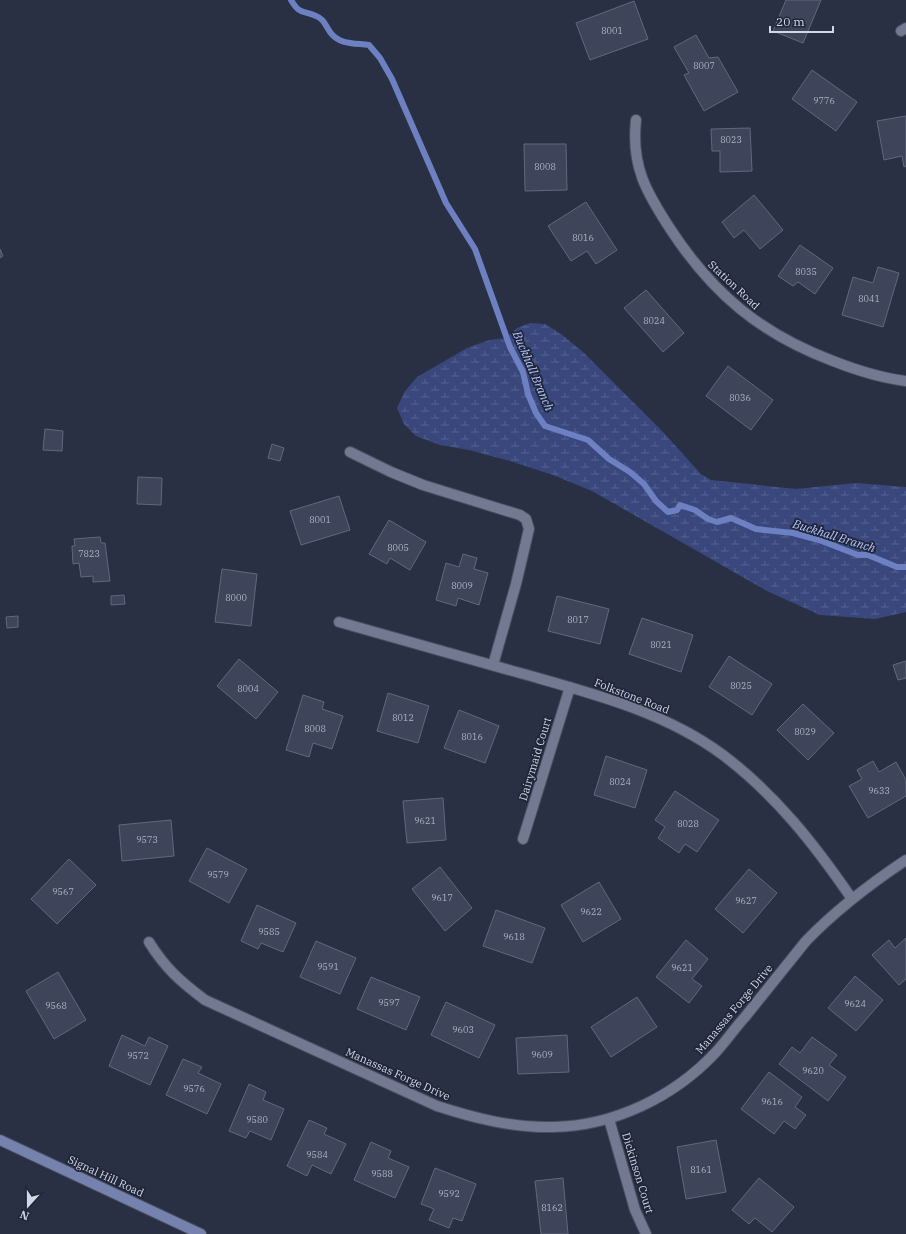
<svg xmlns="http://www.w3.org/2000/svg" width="906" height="1234" font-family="'IBM Plex Serif',serif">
	<defs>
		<pattern id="wetland-marsh" width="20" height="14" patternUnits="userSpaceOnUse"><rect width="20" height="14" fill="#39477d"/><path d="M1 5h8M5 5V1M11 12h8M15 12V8" fill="none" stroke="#55618f"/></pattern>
	</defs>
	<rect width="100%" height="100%" fill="#2a3044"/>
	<path fill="url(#wetland-marsh)" d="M530 323 545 324 561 334 584 353 662 431 701 474 711 480 796 489 856 483 906 487V612L875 619 820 615 769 592 592 491 553 475 510 461 469 450 440 445 416 436 404 424 397 408 405 391 417 377 467 348 489 340 506 338 517 328Z"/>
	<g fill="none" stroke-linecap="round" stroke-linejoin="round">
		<path stroke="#6d80c2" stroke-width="6" d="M291 0C300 15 302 10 316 16 324 19 325 25 330 32 339 45 355 43 369 45L380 58 392 79 446 203 475 249 510 347 523 372 528 394 536 413 545 426 588 440 609 459 630 472 644 484 656 501 668 512 677 510 680 505 695 510 708 519 717 522 731 518 756 529 793 533 819 540 858 555H868L897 567H906"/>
	</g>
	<path fill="#3e455a" stroke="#61687e" d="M786 0H821L803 43 773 31Z
		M634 1 648 39 590 60 576 23Z
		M696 35 709 58 718 57 738 92 704 111 684 75 689 73 674 47Z
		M812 70 857 102 836 131 792 99Z
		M906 116V166L904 167 902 156 884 160 877 121Z
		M750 128 752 171 720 172V151H712L711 129Z
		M524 144H566L567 190 525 191Z
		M754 195 783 230 760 249 744 230 734 238 722 222Z
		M586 202 617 250 596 264 587 251 571 261 548 226Z
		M800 245 833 268 815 294 798 282 793 286 778 276Z
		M0 249 3 256 0 258Z
		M878 267 899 273 883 327 842 315 853 277 873 283Z
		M646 290 684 333 663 352 624 308Z
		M728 366 773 400 751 430 706 396Z
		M45 429 63 431 62 451 43 450Z
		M272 444 284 448 280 461 268 458Z
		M138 477 162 478 161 505 137 504Z
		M339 496 350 530 301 545 290 511Z
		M389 520 426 542 410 570 390 558 387 564 369 554Z
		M100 537 101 543H105L110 581 93 582V576L81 577 79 563 73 564 72 546H75L74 539Z
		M463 554 477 558 474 569 488 573 479 605 458 598 456 606 436 600 446 563 459 567Z
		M222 569 257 574 251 626 215 622Z
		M124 595 125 604 111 605V596Z
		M557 596 609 609 600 644 548 631Z
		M18 616V627L7 628 6 617Z
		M642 618 693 635 681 672 629 654Z
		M729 656 772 684 752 715 709 687Z
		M239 659 278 692 256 719 217 686Z
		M906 661V678L898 680 893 665Z
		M388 693 429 706 418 743 377 731Z
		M303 695 324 702 322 709 343 716 332 749 313 743 309 757 286 750Z
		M803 704 834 733 808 760 777 730Z
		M459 710 499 726 485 763 444 748Z
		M606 756 647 770 635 808 594 795Z
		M873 761 879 772 896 762 906 780V796L868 818 849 786 862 779 857 770Z
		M675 791 719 820 697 852 685 844 679 853 658 838 665 827 655 820Z
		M443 798 446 840 407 843 403 801Z
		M171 820 174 856 122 861 119 825Z
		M207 848 247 869 229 903 189 881Z
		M69 859 96 885 57 924 31 899Z
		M440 867 472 908 445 931 412 889Z
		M749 869 777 893 743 933 715 909Z
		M599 882 621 919 583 942 561 905Z
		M257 905 296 923 283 952 261 943 258 949 241 941Z
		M496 910 545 928 532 963 483 946Z
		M906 938V979L899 985 872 955 889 940 895 948Z
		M686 940 708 959 692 979 702 986 689 1003 656 977Z
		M316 941 356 958 340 994 300 977Z
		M58 972 86 1020 54 1039 26 991Z
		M855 976 883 1000 856 1031 828 1008Z
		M371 977 420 997 406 1030 357 1009Z
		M637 997 657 1027 611 1057 591 1027Z
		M446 1002 495 1025 479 1058 431 1035Z
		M122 1035 145 1046 149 1037 168 1046 150 1085 109 1066Z
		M567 1035 569 1072 518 1074 516 1038Z
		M812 1037 837 1055 829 1065 846 1077 828 1101 779 1064 792 1047 800 1053Z
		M183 1059 202 1067 198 1073 221 1084 207 1114 166 1095Z
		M769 1072 802 1097 795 1107 806 1115 795 1129 784 1121 774 1134 741 1109Z
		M249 1084 266 1092 263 1100 284 1109 271 1140 250 1131 246 1138 229 1131Z
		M309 1120 327 1128 324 1134 346 1144 331 1174 312 1165 307 1176 287 1166Z
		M716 1140 726 1192 686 1199 677 1147Z
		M371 1142 391 1151 388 1158 409 1167 395 1198 354 1180Z
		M435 1168 476 1184 462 1221 453 1218 449 1228 429 1220 434 1209 421 1204Z
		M563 1178 568 1234H541L535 1181Z
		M759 1178 794 1207 772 1232 755 1218 749 1224 732 1210Z"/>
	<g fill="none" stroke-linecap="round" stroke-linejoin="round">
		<g stroke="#494d5e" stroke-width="12">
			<path id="lane" d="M350 452 391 472 423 485 520 515 526 519 529 529 516 584 493 665"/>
		</g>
		<g stroke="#494d5e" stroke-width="12">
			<path id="street" d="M901 31 906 28
				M636 120C631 166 646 192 671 230 713 294 761 334 833 361 856 370 881 378 906 381
				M339 622C399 639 459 656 520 673 590 693 664 711 723 755 776 795 815 845 852 899
				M523 839 570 687
				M149 942C165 968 181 982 205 1000L437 1106C474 1118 513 1128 553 1127 614 1126 674 1097 716 1052 726 1041 735 1028 745 1017 765 992 785 967 806 941 836 910 870 884 906 860
				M609 1119 635 1210 646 1234"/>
		</g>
		<g stroke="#494d5e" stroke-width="12">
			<path id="secondary" d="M0 1140 201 1234"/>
		</g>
		<use href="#lane" stroke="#727990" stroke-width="10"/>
		<use href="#street" stroke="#727990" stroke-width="10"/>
		<use href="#secondary" stroke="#7582ae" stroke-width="10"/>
	</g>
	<g text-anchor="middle" stroke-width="3.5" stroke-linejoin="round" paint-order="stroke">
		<g font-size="9" fill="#aeb2c2">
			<text x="612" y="34">8001</text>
			<text x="704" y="69">8007</text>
			<text x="824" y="104">9776</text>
			<text x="731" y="143">8023</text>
			<text x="545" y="170">8008</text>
			<text x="583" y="241">8016</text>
			<text x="806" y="275">8035</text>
			<text x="869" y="302">8041</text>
			<text x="654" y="324">8024</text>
			<text x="740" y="401">8036</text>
			<text x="320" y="523">8001</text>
			<text x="398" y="551">8005</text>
			<text x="89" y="557">7823</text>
			<text x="462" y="589">8009</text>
			<text x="236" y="601">8000</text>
			<text x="578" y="623">8017</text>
			<text x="661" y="648">8021</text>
			<text x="741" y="689">8025</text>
			<text x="248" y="692">8004</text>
			<text x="403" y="721">8012</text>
			<text x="315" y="732">8008</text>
			<text x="805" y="735">8029</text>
			<text x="472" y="740">8016</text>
			<text x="620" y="785">8024</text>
			<text x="879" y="794">9633</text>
			<text x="425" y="824">9621</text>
			<text x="688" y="827">8028</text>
			<text x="147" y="843">9573</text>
			<text x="218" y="878">9579</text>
			<text x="63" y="895">9567</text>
			<text x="442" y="901">9617</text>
			<text x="746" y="904">9627</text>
			<text x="591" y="915">9622</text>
			<text x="269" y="935">9585</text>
			<text x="514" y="940">9618</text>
			<text x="328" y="970">9591</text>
			<text x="682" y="971">9621</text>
			<text x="389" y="1006">9597</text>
			<text x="855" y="1007">9624</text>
			<text x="56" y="1009">9568</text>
			<text x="463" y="1033">9603</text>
			<text x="542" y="1058">9609</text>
			<text x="138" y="1059">9572</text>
			<text x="813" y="1074">9620</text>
			<text x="194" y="1092">9576</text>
			<text x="772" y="1105">9616</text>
			<text x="257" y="1123">9580</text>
			<text x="317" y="1158">9584</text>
			<text x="701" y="1173">8161</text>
			<text x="382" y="1177">9588</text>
			<text x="449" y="1197">9592</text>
			<text x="552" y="1211">8162</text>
		</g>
		<g font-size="11" fill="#d3d7e4" stroke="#202639">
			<text transform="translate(734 285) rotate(43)" y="4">Station Road</text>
			<text transform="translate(632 696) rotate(21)" y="4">Folkstone Road</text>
			<text transform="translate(535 759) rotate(-73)" y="4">Dairymaid Court</text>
			<text transform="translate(734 1009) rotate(-50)" y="4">Manassas Forge Drive</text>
			<text transform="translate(398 1074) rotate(24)" y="4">Manassas Forge Drive</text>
			<text transform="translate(638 1173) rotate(73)" y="4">Dickinson Court</text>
			<text transform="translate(106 1176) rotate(25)" y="4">Signal Hill Road</text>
		</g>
		<g font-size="12" font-style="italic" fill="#b4c5fc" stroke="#202639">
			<text transform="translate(533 371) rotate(67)" y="4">Buckhall Branch</text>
			<text transform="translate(834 536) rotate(17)" y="4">Buckhall Branch</text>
		</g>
	</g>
	<g transform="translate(28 1206) rotate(201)" stroke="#202639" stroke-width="3" paint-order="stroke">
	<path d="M0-3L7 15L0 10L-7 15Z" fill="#d3d7e4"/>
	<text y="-6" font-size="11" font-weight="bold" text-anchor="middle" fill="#d3d7e4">N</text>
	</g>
	<path d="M770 26v6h63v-6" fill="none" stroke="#d3d7e4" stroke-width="2"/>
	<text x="776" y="26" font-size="12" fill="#d3d7e4" stroke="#202639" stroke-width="3" paint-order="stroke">20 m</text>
</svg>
